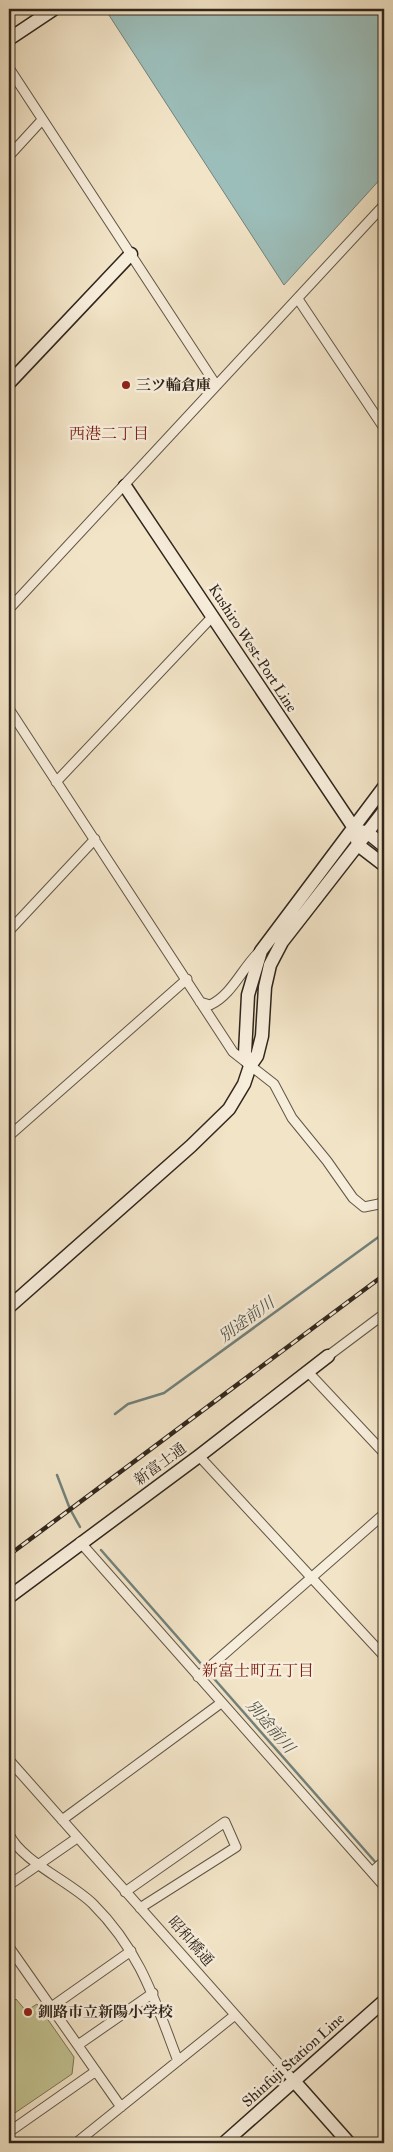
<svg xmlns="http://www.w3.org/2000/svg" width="393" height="2152" font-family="'IM FELL Great Primer','Noto Serif JP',serif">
	<rect width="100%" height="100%" fill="#f2e4c7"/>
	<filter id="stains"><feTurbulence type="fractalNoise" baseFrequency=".004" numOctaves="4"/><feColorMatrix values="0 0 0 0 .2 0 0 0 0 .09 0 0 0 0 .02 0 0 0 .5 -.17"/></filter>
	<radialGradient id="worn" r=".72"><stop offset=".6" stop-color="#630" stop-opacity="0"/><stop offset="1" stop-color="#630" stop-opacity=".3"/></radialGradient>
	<path fill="#c2c291" stroke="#797456" d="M16 1999 26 2011 37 2004 74 2057 72 2074 9 2117V2004Z"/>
	<path fill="#9cbeba" stroke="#71817b" d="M105 9H384V175L284 285Z"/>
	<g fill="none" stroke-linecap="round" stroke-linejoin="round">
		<path stroke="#71817b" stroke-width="2.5" d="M115 1414 128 1404 164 1393 384 1233
			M57 1475 70 1509 80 1527
			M101 1550 377 1864"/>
		<g stroke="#605647" stroke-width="11">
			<path id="street" d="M9 68 216 385
				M9 156 42 120
				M298 299 384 428
				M9 609 384 205
				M9 709 233 1052 274 1084 292 1118 327 1161 353 1198 364 1207 379 1204 384 1200
				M56 782 213 616
				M9 931 95 839
				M200 1002 210 1005C232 995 242 968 260 951
				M9 1136 187 979
				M328 1356 384 1314
				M309 1373 384 1453
				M199 1456 384 1656
				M80 1542 384 1886
				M198 1677 384 1514
				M9 1760 294 2081
				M62 1820 221 1703
				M9 1834C21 1861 71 1882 93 1904 141 1952 155 2001 178 2061
				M372 1872 384 1861
				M9 1885 77 1838
				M125 1892 225 1822 236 1847 140 1908
				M9 1947 121 2107
				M50 2008 131 1951
				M78 2045 153 1993
				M9 2132 96 2071
				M76 2143 235 2015"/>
		</g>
		<g stroke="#30261c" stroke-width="15">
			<path id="secondary" d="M9 39 54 9
				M9 383 131 254
				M125 486 354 828 358 845 384 865
				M361 831 368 833 384 846
				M250 1066 245 1053 248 995 261 951 384 787
				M9 1307 191 1146 229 1109 244 1084 250 1066 257 1056 262 1036 265 987 270 965 282 942 384 811
				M9 1597 199 1456 328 1356
				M294 2081 349 2143
				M224 2143 384 2001"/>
		</g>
		<use href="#street" stroke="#f7eddb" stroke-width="9"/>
		<use href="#secondary" stroke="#f7eddb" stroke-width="12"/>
		<g stroke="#30261c" stroke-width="4.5">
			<path id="rail" d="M9 1555 384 1275"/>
		</g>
		<use href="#rail" stroke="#f7eddb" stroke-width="2.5" stroke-dasharray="8" stroke-linecap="butt"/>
	</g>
	<g fill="#8f2418" stroke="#f7eddb" stroke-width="2">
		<circle cx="126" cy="385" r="5"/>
		<circle cx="28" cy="2012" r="5"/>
	</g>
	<g text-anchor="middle" stroke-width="5" stroke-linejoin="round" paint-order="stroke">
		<g font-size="15" font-weight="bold" fill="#30261c" stroke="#f7eddb" text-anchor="start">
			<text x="136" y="390">三ツ輪倉庫</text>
			<text x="38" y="2017">釧路市立新陽小学校</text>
		</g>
		<g font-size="15" fill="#30261c" stroke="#f7eddb">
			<text transform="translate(253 648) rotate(57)" y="5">Kushiro West-Port Line</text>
			<text transform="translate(160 1464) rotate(-36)" y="5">新富士通</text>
			<text transform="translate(191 1941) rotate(49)" y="5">昭和橋通</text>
			<text transform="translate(293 2060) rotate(-42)" y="5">Shinfuji Station Line</text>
		</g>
		<g font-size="16" fill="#7a1f14" stroke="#f7eddb">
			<text x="109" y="439">西港二丁目</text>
			<text x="258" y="1676">新富士町五丁目</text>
		</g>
		<g font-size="16" font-style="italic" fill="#50544b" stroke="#f7eddb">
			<text transform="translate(246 1319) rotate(-36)" y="6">別途前川</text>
			<text transform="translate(271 1726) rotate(49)" y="6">別途前川</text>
		</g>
	</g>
	<rect width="393" height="2152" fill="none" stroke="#f2e4c7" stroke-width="30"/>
	<rect x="10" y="10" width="373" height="2132" fill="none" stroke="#30261c" stroke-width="2.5"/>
	<rect x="15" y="15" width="363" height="2122" fill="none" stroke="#30261c"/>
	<rect width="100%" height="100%" filter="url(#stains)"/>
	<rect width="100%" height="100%" fill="url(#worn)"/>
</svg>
